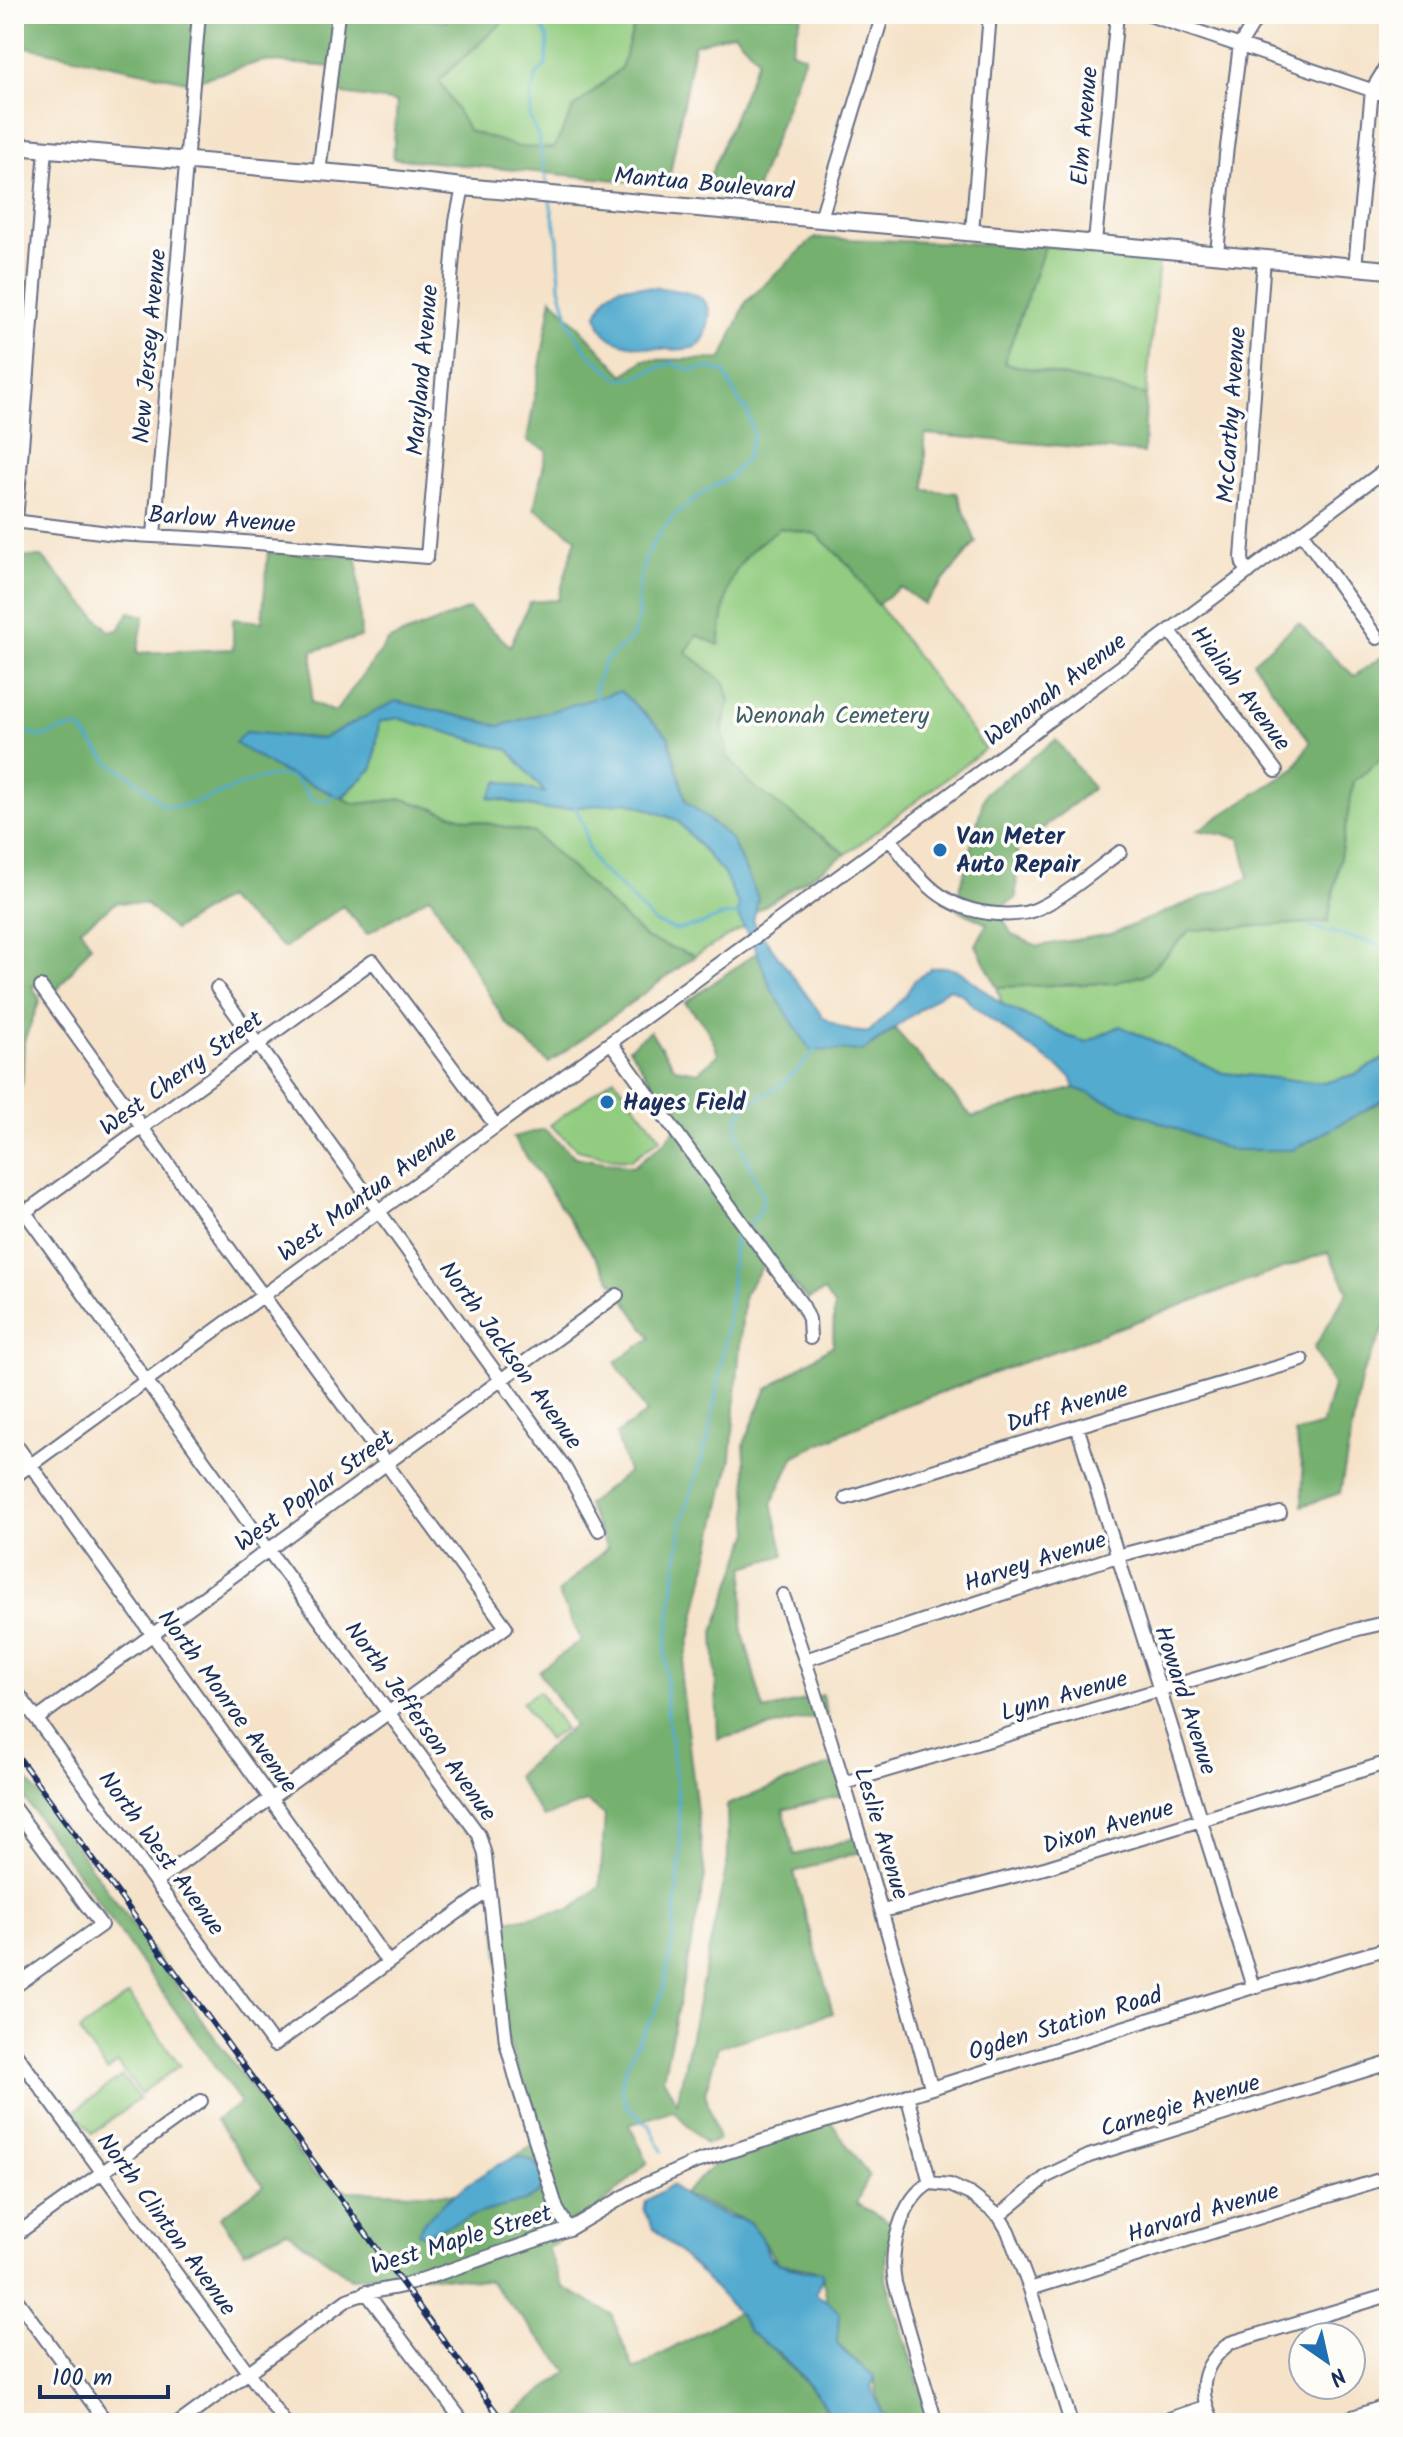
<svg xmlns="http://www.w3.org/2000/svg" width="1403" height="2437" font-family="Kalam,sans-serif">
	<rect width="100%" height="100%" fill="#fdfcf7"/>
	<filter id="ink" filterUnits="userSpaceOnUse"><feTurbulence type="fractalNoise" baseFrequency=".0125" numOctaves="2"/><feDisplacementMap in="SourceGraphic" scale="16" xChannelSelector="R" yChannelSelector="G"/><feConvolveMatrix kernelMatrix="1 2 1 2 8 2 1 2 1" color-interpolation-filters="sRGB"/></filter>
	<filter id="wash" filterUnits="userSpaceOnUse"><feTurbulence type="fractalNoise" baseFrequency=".006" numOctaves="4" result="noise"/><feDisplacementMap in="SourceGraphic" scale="32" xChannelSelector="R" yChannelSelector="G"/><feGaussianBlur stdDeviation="1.8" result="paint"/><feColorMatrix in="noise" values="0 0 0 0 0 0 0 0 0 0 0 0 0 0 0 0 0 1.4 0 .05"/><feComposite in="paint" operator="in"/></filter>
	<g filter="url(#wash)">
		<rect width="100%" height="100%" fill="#f5e2c8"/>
		<path fill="#92cc80" stroke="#567e6f" stroke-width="2" d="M512 14H620L635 23 621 68 574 108 554 148H520L468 131 438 79Z
			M1045 246 1159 260 1146 395 1004 363Z
			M780 528 816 534 850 566 985 749 846 854C818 833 740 785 727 756 719 738 724 718 730 701L686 652 697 635 719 644C727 586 728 562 780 528Z
			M397 717 509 750 547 794 499 782 490 798 547 810 629 802 677 820 724 874 739 906 738 916 744 927 695 956 647 939 534 833 467 819 403 799 355 804 340 797 344 796 373 768 379 722Z
			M1389 753V1056L1356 1074 1324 1083 1223 1073 1120 1026 1087 1042 1070 1037 1002 1004 997 987 1114 983 1147 974 1190 930 1328 922 1354 781Z
			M614 1078 661 1138 631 1160 614 1159 578 1150 550 1125Z
			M539 1691 565 1729 548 1740 522 1702Z
			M129 1995 180 2065 140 2094 118 2063 107 2071 79 2031Z
			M122 2076 139 2099 92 2133 75 2111Z"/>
		<path fill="#75b06e" stroke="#487066" stroke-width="2" d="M14 14H365L447 21 452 14H512L439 80 469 131 519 147 554 148 574 108 621 68 635 23 620 14H802L791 51 805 56 755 193 705 188 758 59 734 33 694 45 668 185 393 158 397 102 329 92 333 67 263 61 191 82 18 45 14 50Z
			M814 238 1045 246 1004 363 1146 395 1144 453 925 434V490L957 493 976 542 924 604 900 587 877 605 850 566 816 534 780 528C727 563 727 586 719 645L697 635 686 652 725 683 730 701 722 724 727 755 749 783 846 854 755 912 758 898 731 839 686 801 668 736 620 691 500 726 396 701 322 739 245 732 277 769 355 804 403 799 467 819 534 833 647 939 695 956 549 1063 506 1023 430 896 367 934 343 906 284 948 225 898 174 930 146 904 117 902 80 929 91 945 54 994 46 983 32 986 40 1000 24 1041 22 1084 14 1090V557H42L109 631 119 630 129 612 144 616 137 653 233 649V619L262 622 268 552 357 557 361 637 313 651 311 702 335 712 389 640 469 609 510 646 530 602 558 600 576 538 534 508 547 450 527 441 552 298 624 375 644 360 722 359 746 302Z
			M1298 623 1354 676 1389 652V753L1354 781 1328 922 1190 930 1147 974 1114 983 997 987 976 945 987 924 955 908 985 793 1056 740 1093 788 1017 849 1016 898 998 909 1012 935 1038 946 1111 934 1249 878 1240 838 1198 830 1294 769 1310 742 1253 662Z
			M757 952 772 990 863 1051 895 1029 972 1117 1075 1088 1230 1150H1293L1389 1097V1319L1362 1374 1340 1493 1302 1506 1303 1473 1295 1433 1322 1425 1333 1386 1314 1348 1348 1291 1328 1252 892 1410 794 1456 772 1503 784 1555 745 1567 742 1629 764 1711 822 1695 827 1714 718 1739 714 1631 750 1532 744 1444 766 1390 833 1345 834 1306 824 1291 807 1300 770 1256 744 1294 731 1458 681 1679 705 1877 663 2078 677 2103 728 1859 727 1805 840 1761 850 1793 783 1810 795 1855 862 1836 866 1850 794 1872 833 2013 718 2047 705 2093 719 2140 706 2144 673 2110 629 2125 648 2162 577 2228 547 2248 563 2287 611 2314 634 2370 737 2312 821 2399 831 2423H517L511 2415 569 2371 489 2281 407 2273 351 2278 286 2231 244 2251 220 2217 263 2186 216 2120 241 2103 14 1784V1761L313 2173 348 2191 455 2194 540 2141 505 2030 496 1923 572 1909 600 1886 605 1815 587 1802 543 1817 516 1776 574 1725 539 1671 581 1640 558 1593 607 1548 587 1505 628 1472 616 1434 647 1413 615 1362 651 1338 513 1137 544 1129 575 1157 633 1167 665 1142 679 1123 629 1048 650 1031 675 1068 698 1072 718 1055C712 1033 701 1019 685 1003Z
			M831 2122 869 2176 856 2203 895 2225 887 2252 886 2279 931 2423H884L873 2376 837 2344 821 2272 778 2263 749 2222 683 2195 723 2156Z"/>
		<path fill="#52abcf" stroke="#366d96" stroke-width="2" d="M626 286C644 287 693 288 704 301 711 309 710 316 708 325 707 333 705 341 697 346 684 354 626 347 612 339 602 333 599 325 597 314 604 300 609 287 626 286Z
			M620 691 668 736 686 801 731 839 758 898 753 922 823 1017C838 1027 851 1034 869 1032L905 996 914 981 932 968 946 967 961 972 1002 1004 1070 1037 1087 1042 1120 1026 1223 1073 1324 1083 1356 1074 1389 1056V1097L1293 1150H1230L1075 1088 1071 1077 975 1008 962 994 949 988 863 1051 810 1050 772 990 757 952 738 916 739 906 724 874 677 820 629 802 547 810 489 797 499 781 545 793 509 750 397 718 379 722 373 768 343 796 340 797 277 769 235 743 245 732 322 739 396 701 500 726Z
			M517 2157C534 2157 538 2167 545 2181L539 2193 525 2201 480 2213 424 2235 418 2232C430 2208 491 2165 517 2157Z
			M672 2185 691 2201 727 2216 749 2222 760 2236 769 2256 778 2263 804 2271 821 2272 823 2276 816 2292 818 2296 829 2301 839 2314 837 2344 848 2356 872 2374 874 2378 871 2387 887 2423H834L821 2399 800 2375 780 2354 749 2332 740 2316 698 2270 653 2228 644 2211 646 2201Z"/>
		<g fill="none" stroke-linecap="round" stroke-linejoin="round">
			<path stroke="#52abcf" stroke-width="3" d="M535 14 548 39 546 65 537 75 531 94 530 118 538 136 548 190
				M550 201 558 240 560 287 571 327 589 354 618 378 631 379 670 363 691 370 711 368 724 372 738 400 748 412 754 436 745 460 729 478 707 490 673 516 657 537 644 561 638 595V621L632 638 604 662 595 688 597 701
				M14 719C44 753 48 726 79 728L110 763 132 777 163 805C194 816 261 764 292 778 301 782 305 794 313 800L325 801 337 794
				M574 804 584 826 588 848 598 867 617 883 654 922 676 930 699 925 722 916 739 914
				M1311 927 1389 947
				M748 1225C758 1217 763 1210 763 1197L740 1141 737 1129 738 1119 745 1106 777 1088 804 1064 816 1049
				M662 2151 650 2126 625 2105 622 2083 624 2072 635 2047 655 2013 663 1990 673 1938 681 1851 677 1787 666 1702V1647L682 1521 709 1436 729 1314 734 1241 742 1230"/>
		</g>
	</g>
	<g filter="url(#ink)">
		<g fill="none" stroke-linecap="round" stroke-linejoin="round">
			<g stroke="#676e83" stroke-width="16">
				<path id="minor" d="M1146 14 1389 96
					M319 173 338 14
					M821 218 883 14
					M972 232 990 14
					M1095 242 1117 14
					M1217 254 1226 155 1240 45 1259 14
					M1355 267 1372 90 1389 62
					M14 521 116 534 208 539 427 557 456 221 463 187
					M16 521 46 149
					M1302 533 1377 638
					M154 535 199 14
					M1249 572 1243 564 1242 558 1264 258
					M1170 631 1276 771
					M890 839C921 881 942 910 997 914 1011 915 1026 915 1039 908 1068 894 1094 871 1120 852
					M41 987 253 1282 506 1627 156 1882
					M217 988 565 1468 599 1530
					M611 1043 803 1306 809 1319 810 1338
					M14 1197 269 1551 479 1835 485 1855 506 2042 517 2082 557 2209 569 2229
					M14 1220 373 961 496 1126
					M1077 1426 1253 1987
					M14 1442 388 1962
					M14 1477 890 839 1389 467
					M846 1498 1077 1426 1302 1360
					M783 1595C839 1757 885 1922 931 2087
					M805 1660 1117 1556 1280 1513
					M14 1688 274 2045 489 1890
					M37 1719 617 1295
					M844 1783 1270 1657 1358 1629 1389 1622
					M14 1808 101 1925 14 1987
					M883 1911 1048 1867 1389 1762
					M14 2051 285 2423
					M907 2095 930 2183
					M930 2183 950 2185 970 2194 999 2216 1008 2231 1030 2289 1071 2423
					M930 2183C900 2200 889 2252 895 2283L936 2423
					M999 2216 1047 2176 1089 2156 1389 2063
					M14 2236 201 2101
					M1030 2289 1389 2177
					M366 2292 464 2423
					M14 2296 107 2423
					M179 2423 347 2300C365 2292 384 2290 403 2286L569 2229 644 2185 696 2162 1253 1987 1389 1948
					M1157 2423 1205 2407
					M1214 2423C1197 2391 1200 2366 1230 2343L1389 2295
					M1334 2423 1389 2405"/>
			</g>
			<g stroke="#676e83" stroke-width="20">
				<path id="major" d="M14 146 367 176 463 187 1389 270"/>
			</g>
			<use href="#minor" stroke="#fff" stroke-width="12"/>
			<use href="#major" stroke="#fff" stroke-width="16"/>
			<g stroke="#1b2f5e" stroke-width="6">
				<path id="rail" d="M14 1751 504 2423"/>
			</g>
			<use href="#rail" stroke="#fdfcf7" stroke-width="3" stroke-dasharray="9" stroke-linecap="butt"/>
		</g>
	</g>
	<g fill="#1f6fb2" stroke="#fdfcf7" stroke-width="3">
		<circle cx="940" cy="850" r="8"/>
		<circle cx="607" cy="1102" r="8"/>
	</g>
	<g text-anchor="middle" stroke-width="7" stroke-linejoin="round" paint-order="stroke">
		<g font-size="24" fill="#1b2f5e" stroke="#fdfcf7">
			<text transform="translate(1084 126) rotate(-85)" y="8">Elm Avenue</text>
			<text transform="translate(704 183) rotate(5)" y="8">Mantua Boulevard</text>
			<text transform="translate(149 346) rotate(-85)" y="8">New Jersey Avenue</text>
			<text transform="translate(422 370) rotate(-85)" y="8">Maryland Avenue</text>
			<text transform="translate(1231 415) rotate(-86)" y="8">McCarthy Avenue</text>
			<text transform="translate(222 519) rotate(4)" y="8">Barlow Avenue</text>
			<text transform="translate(1241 688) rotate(53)" y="8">Hialiah Avenue</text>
			<text transform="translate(1055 689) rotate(-37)" y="8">Wenonah Avenue</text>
			<text transform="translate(181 1073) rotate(-36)" y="8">West Cherry Street</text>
			<text transform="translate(367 1193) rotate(-36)" y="8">West Mantua Avenue</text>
			<text transform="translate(511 1355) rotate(54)" y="8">North Jackson Avenue</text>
			<text transform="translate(1067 1406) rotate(-17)" y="8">Duff Avenue</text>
			<text transform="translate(314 1490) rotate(-36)" y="8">West Poplar Street</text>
			<text transform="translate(1035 1561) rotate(-18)" y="8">Harvey Avenue</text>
			<text transform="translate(1064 1695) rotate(-16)" y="8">Lynn Avenue</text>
			<text transform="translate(1186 1700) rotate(72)" y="8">Howard Avenue</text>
			<text transform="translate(228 1701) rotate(54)" y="8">North Monroe Avenue</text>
			<text transform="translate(421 1721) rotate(54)" y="8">North Jefferson Avenue</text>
			<text transform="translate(1108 1826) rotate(-17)" y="8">Dixon Avenue</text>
			<text transform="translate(882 1833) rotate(73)" y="8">Leslie Avenue</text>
			<text transform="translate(162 1853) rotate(54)" y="8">North West Avenue</text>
			<text transform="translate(1065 2023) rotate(-17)" y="8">Ogden Station Road</text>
			<text transform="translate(1180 2105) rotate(-17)" y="8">Carnegie Avenue</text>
			<text transform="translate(1203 2212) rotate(-17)" y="8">Harvard Avenue</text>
			<text transform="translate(167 2224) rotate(54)" y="8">North Clinton Avenue</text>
			<text transform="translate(461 2239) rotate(-17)" y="8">West Maple Street</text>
		</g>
		<g font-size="24" fill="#3f5e68" stroke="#fdfcf7">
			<text x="832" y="723">Wenonah Cemetery</text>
		</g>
		<g font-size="24" font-weight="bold" fill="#1b2f5e" stroke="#fdfcf7" text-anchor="start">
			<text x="956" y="844">Van Meter<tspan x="956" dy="28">Auto Repair</tspan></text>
			<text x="623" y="1110">Hayes Field</text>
		</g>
	</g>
	<rect width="1403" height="2437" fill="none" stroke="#fdfcf7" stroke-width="48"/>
	<g transform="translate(1327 2361) rotate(146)"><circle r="38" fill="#fdfcf7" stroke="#a3aaba" stroke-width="2"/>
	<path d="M0-6L14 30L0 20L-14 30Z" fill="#1f6fb2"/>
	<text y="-12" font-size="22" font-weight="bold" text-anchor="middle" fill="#1b2f5e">N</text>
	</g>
	<path d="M40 2385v12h128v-12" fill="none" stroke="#1b2f5e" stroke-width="4"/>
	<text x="52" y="2385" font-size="24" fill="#1b2f5e" stroke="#fdfcf7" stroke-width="6" paint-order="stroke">100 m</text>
</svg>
